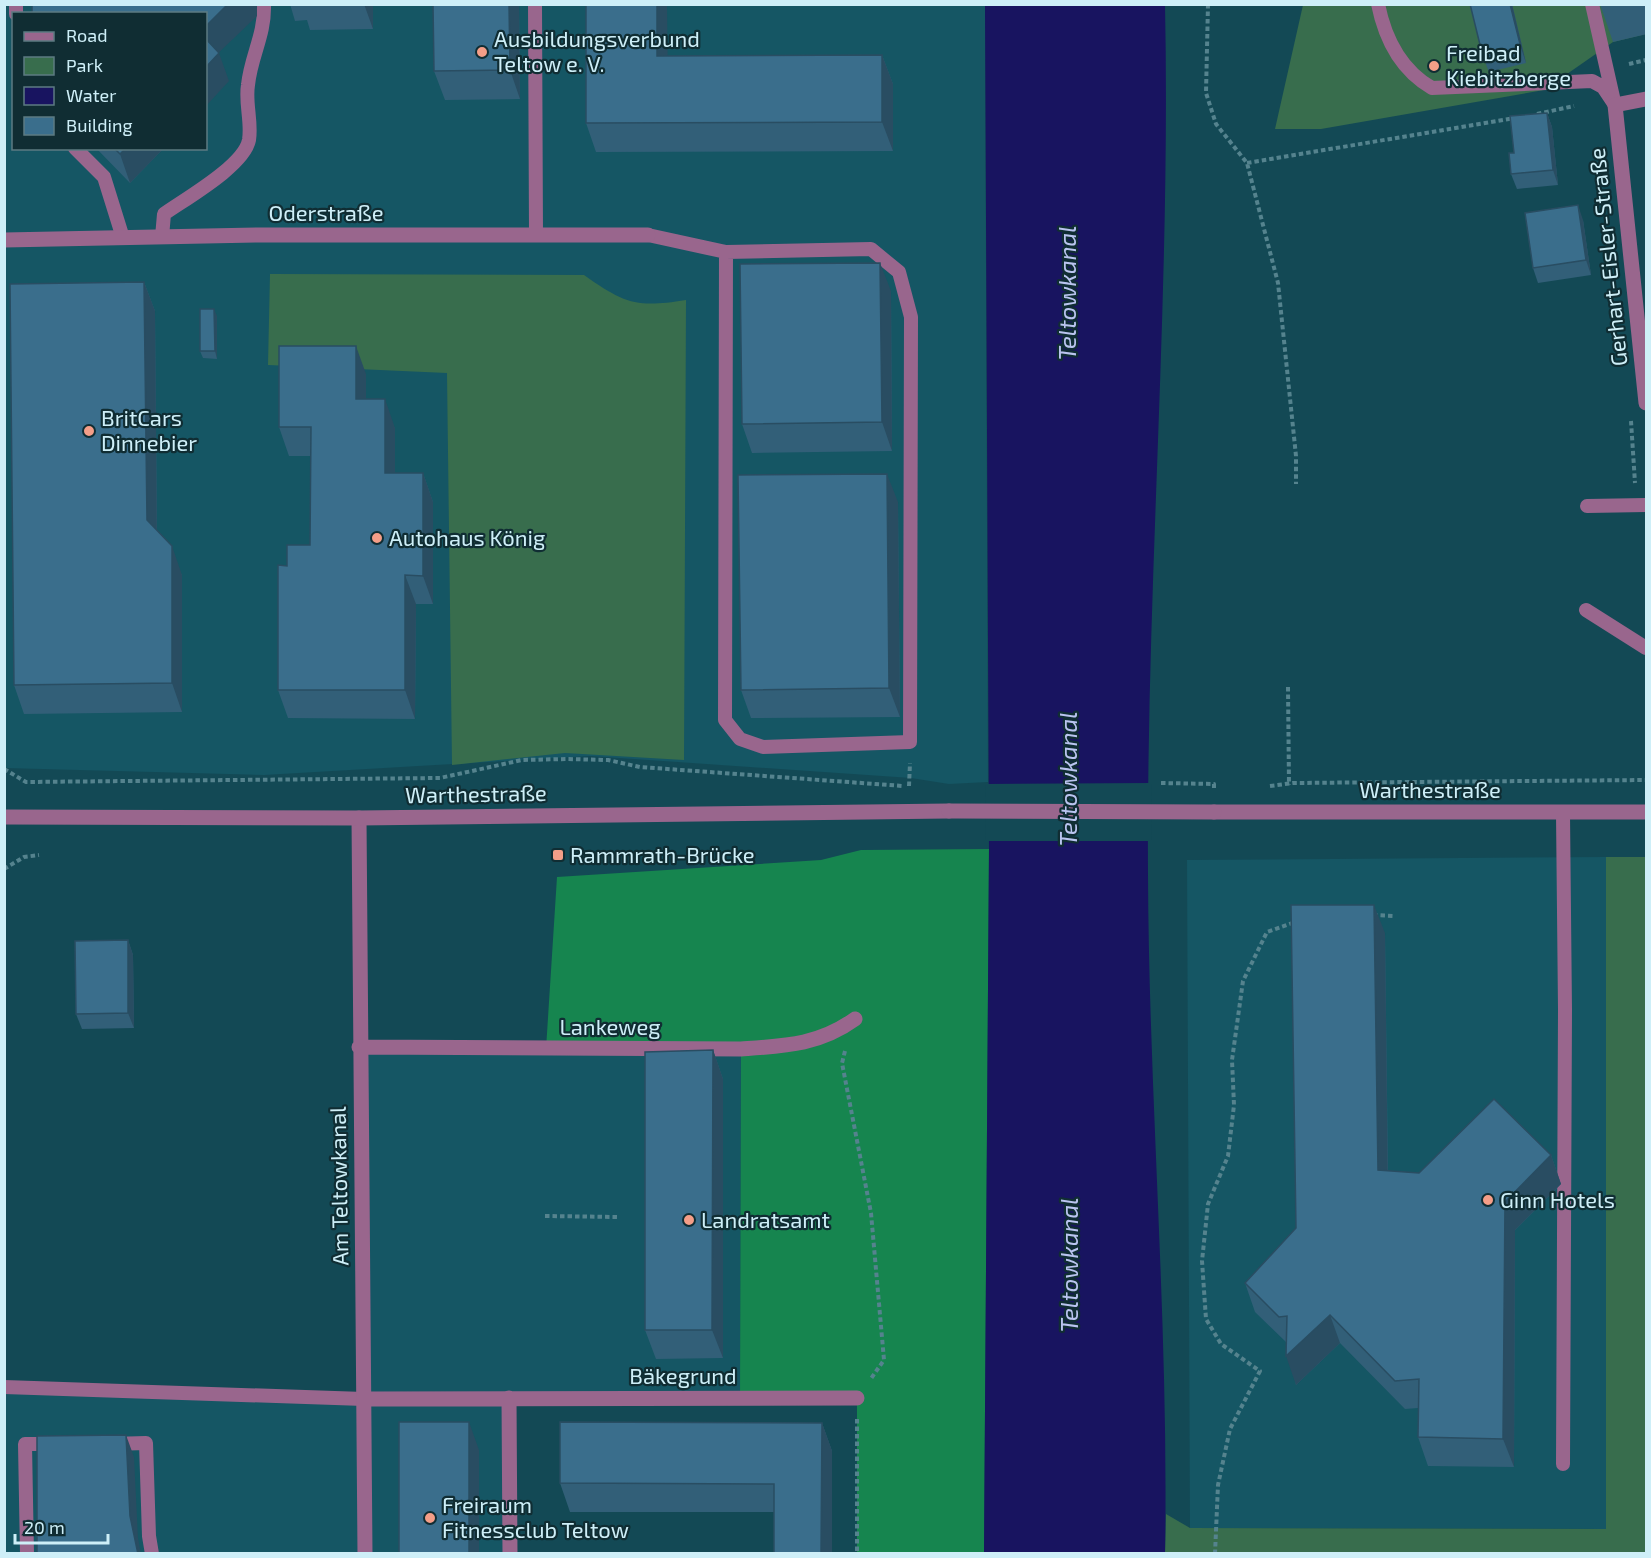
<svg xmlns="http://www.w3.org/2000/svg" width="1651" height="1558" font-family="'Exo 2',sans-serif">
	<rect width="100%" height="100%" fill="#134955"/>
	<path fill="#155664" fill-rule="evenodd" d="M5 5H985L988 782 949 784 911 778 590 756 264 775 5 768ZM14 14H206V148H14Z
		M1606 857V1529L1190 1528 1187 860Z
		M359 1047 741 1049 740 1399 509 1398 510 1553 5 1554V1387L364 1399Z"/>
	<path fill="#386d4d" d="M1303 5H1646V34L1613 42 1544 90 1321 129H1275Z
		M270 274 584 275C625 304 637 308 686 300L684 760 565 753 452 765 447 373 268 365Z
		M1606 857H1646V1553L1165 1554 1166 1514 1190 1528 1606 1529Z"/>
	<path fill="#16854f" d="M989 849 984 1553H857V1399H740L741 1049H546L557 877 821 860 861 850Z"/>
	<path fill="#181460" d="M985 5H1165C1171 295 1146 586 1148 876 1149 1102 1169 1328 1165 1553L984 1554 989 849Z"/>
	<path fill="#134955" d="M1152 783 1151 841H986L985 784Z"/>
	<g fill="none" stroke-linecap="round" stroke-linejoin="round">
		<path stroke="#55838e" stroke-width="4" stroke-dasharray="4.5 3" stroke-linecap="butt" d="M1208 4 1206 93 1216 124 1247 163 1278 283 1296 456V484
			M1629 64 1646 60
			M1537 114 1574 106
			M1247 163 1515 118
			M1631 421 1635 483
			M1288 687 1289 785
			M4 769 26 782 440 778 522 760 567 759 608 760 640 767 903 786
			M1161 783 1214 784V789
			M909 786 910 763
			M1270 786 1293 783 1646 780
			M4 869 24 857 39 855
			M1373 915 1394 916
			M845 1051 842 1063 871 1213 884 1360 870 1380
			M545 1216 618 1217
			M857 1419V1554
			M1215 1554 1218 1485 1230 1429 1260 1371 1221 1344 1206 1319 1202 1261 1208 1204 1228 1156 1234 1105 1232 1060 1243 981 1267 932 1295 922"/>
		<path stroke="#99668d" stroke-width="14" d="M16 4V14
			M535 4 536 235
			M1378 4C1385 39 1401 70 1432 88L1592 81 1603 87 1615 105
			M1592 4 1613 97
			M75 148 104 177 123 238
			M648 235 726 252 871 249 899 272 911 317 910 742 763 747 740 739 725 720 726 252
			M162 237 164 214C185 199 244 166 249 140 252 122 245 103 248 85 251 55 265 36 264 4
			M1587 506 1646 505
			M1586 610 1646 648
			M4 1387 364 1399
			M111 1444 146 1443 149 1536 152 1554
			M1563 1464 1565 1010 1563 814
			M27 1554 25 1444H56"/>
		<path stroke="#99668d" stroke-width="15" d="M1646 99 1615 105 1646 403
			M4 240 258 235H648
			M359 818 365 1554
			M359 1047 741 1049C785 1046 819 1045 855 1019
			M509 1398 510 1554
			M364 1399 857 1398"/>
		<path stroke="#99668d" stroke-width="15" d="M1214 812H1646
			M4 817 359 818 949 811"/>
		<path stroke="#99668d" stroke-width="15" d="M949 811 1214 812"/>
	</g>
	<path fill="#325f78" d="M290 4H373V29L310 30 307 20 295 21Z
		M433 4H519L520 99 445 100 434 71Z
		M1470 4H1512L1526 63 1489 72 1483 57Z
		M1600 4H1647V34L1613 42Z
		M882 55 893 84V151L596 152 586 123 667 56Z
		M1547 113 1552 127 1558 185 1517 189 1511 174 1514 153Z
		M96 148H164L130 183Z
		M1583 220 1591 275 1538 283 1533 268Z
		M144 282 155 311 157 531 182 575V712L24 714 14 685Z
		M891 291 892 451 752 453 742 424Z
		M217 316V359L203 358 200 351Z
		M366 374V399L395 428V473H423L433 502V604H416L415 719 288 718 278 690 287 566 310 545 311 456H289L279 427Z
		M898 502 900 717 751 718 741 690Z
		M1385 933 1388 1171 1419 1173 1551 1155 1561 1184 1515 1230 1514 1467 1428 1466 1418 1437V1408L1405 1409 1340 1343 1296 1385 1286 1342 1255 1312 1245 1283 1296 1228Z
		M128 940 133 955 134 1028 82 1029 76 1014Z
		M713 1050 723 1079V1358L656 1359 645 1330Z
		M822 1423 832 1451V1554H774V1512H570L560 1483Z"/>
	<path fill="#294d62" d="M228 4H257V16L210 61 206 50V26Z
		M364 4H373V29Z
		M509 4H519L520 99 510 70Z
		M657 4H667L668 85 657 56Z
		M1510 4H1512L1526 63 1521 48Z
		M219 53 229 81 206 106V67Z
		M882 55 893 84V151L882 122Z
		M1547 113 1552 127 1558 185 1553 170Z
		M126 148H164L130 183 120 154Z
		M1578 205 1583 220 1591 275 1586 260Z
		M880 263 891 291 892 451 882 422Z
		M144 282 155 311 157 549 147 520Z
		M214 309 217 316V359L215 351Z
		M356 346 366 374V428L356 399Z
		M385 399 395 428V502L385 473Z
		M423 473 433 502V604L423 576Z
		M887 474 898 502 900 717 889 688Z
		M172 546 182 575V712L172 683Z
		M405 575 416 604 415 719 405 690Z
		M1374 905 1385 933 1388 1199 1378 1170Z
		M128 940 133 955 134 1028 128 1013Z
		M713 1050 723 1079V1358L712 1330Z
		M1551 1155 1561 1184 1515 1230 1514 1467 1503 1439 1505 1202Z
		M1330 1315 1340 1343 1296 1385 1286 1356Z
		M469 1422 479 1450V1554H469Z
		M822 1423 832 1451V1554H821Z
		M126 1435 134 1457 138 1538 141 1554H138L130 1516Z"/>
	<path fill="#3a6e8c" stroke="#294d62" stroke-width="1.5" d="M32 4H228L206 26V14H32Z
		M433 4H509L510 70 434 71Z
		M586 4H657V56L882 55V122L586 123Z
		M1470 4H1510L1521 48 1483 57Z
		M206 39 219 53 206 67Z
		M1547 113 1553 170 1511 174 1509 153H1514L1510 116Z
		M114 148H126L120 154Z
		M1578 205 1586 260 1533 268 1525 213Z
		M880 263 882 422 742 424 740 264Z
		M144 282 147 520 172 546V683L14 685 10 284Z
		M200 309H214L215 351H200Z
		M279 346H356V399H385V473H423V576L405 575V690H278V565L287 566V545H310L311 427H279Z
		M887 474 889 688 741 690 738 475Z
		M1291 905H1374L1378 1170 1419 1173 1494 1099 1551 1155 1505 1202 1503 1439 1418 1437 1419 1379 1395 1381 1330 1315 1286 1356 1287 1316 1279 1317 1245 1283 1296 1228Z
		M128 940V1013L76 1014 75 941Z
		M713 1050 712 1330H645V1052Z
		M399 1422H469V1554H399Z
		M560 1422 822 1423 821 1554H774V1484L560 1483Z
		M126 1435 130 1516 138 1554H37V1436Z"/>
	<g fill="#f49e88" stroke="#102d33" stroke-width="2">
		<circle cx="482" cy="52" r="6"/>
		<circle cx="1434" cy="66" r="6"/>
		<circle cx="89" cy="431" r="6"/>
		<circle cx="377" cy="538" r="6"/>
		<rect x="552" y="849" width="12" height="12" rx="3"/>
		<circle cx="1488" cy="1200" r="6"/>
		<circle cx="689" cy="1220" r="6"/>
		<circle cx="430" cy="1518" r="6"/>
	</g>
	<g text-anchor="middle" stroke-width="4.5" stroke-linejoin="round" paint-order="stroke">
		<g font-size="22" fill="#ceeff8" stroke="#102d33" text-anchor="start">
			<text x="494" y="47">Ausbildungsverbund<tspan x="494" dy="25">Teltow e. V.</tspan></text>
			<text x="1446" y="61">Freibad<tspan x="1446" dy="25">Kiebitzberge</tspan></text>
			<text x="101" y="426">BritCars<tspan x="101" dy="25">Dinnebier</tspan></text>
			<text x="389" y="546">Autohaus König</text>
			<text x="570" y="863">Rammrath-Brücke</text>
			<text x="1500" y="1208">Ginn Hotels</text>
			<text x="701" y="1228">Landratsamt</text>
			<text x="442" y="1513">Freiraum<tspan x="442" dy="25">Fitnessclub Teltow</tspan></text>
		</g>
		<g font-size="22" fill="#ceeff8" stroke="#102d33">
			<text x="326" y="221">Oderstraße</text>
			<text transform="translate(1608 257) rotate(-96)" y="8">Gerhart-Eisler-Straße</text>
			<text x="1430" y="798">Warthestraße</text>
			<text transform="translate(476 794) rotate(-1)" y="8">Warthestraße</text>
			<text x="610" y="1035">Lankeweg</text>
			<text transform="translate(339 1186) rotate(-91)" y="8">Am Teltowkanal</text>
			<text x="683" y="1384">Bäkegrund</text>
		</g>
		<g font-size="24" font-style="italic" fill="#bac4f0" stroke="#102d33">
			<text transform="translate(1068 293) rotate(-90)" y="8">Teltowkanal</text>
			<text transform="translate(1069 779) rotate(-90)" y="8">Teltowkanal</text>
			<text transform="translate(1070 1265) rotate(-90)" y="8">Teltowkanal</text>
		</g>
	</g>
	<rect width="1651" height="1558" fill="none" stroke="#ceeff8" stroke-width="12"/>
	<rect x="12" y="12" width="195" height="138" fill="#102d33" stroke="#5c7b82" stroke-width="1.5"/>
	<rect x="24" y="32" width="30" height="9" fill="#99668d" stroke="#5c7b82" stroke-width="1.5"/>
	<text x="66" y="42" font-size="18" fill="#ceeff8">Road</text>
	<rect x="24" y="57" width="30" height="18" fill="#386d4d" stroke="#5c7b82" stroke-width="1.5"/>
	<text x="66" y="72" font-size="18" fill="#ceeff8">Park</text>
	<rect x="24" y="87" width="30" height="18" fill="#181460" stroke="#5c7b82" stroke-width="1.5"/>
	<text x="66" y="102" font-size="18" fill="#ceeff8">Water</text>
	<rect x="24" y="117" width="30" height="18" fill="#3a6e8c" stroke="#5c7b82" stroke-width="1.5"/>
	<text x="66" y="132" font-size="18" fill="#ceeff8">Building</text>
	<path d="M15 1534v9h93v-9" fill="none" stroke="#ceeff8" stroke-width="3"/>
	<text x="24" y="1534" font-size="18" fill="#ceeff8" stroke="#102d33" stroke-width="4.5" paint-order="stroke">20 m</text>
</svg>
